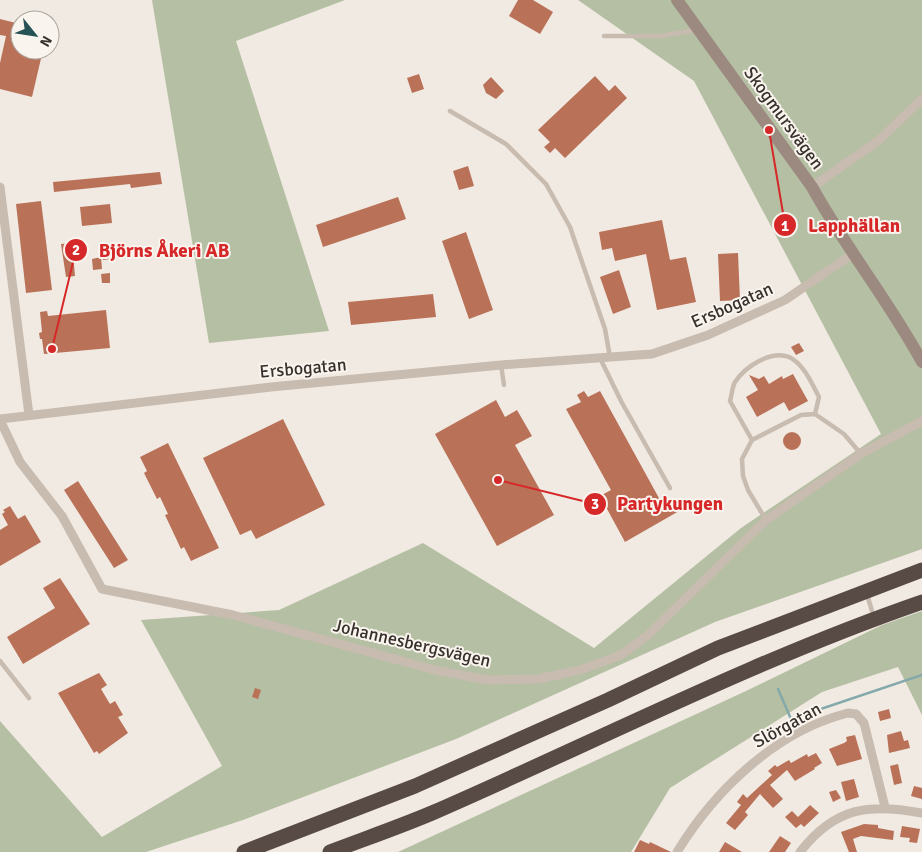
<svg xmlns="http://www.w3.org/2000/svg" width="922" height="852" font-family="Signika,sans-serif">
	<rect width="100%" height="100%" fill="#f1eae2"/>
	<path fill="#b5bfa3" d="M152 0H345L236 41 329 331 209 343Z
		M578 0H922V549L715 622 456 739 243 820 146 852H0V721L102 837 222 766 141 620 279 610 423 543 594 648 741 528 881 434 694 81Z
		M922 611V715L898 667 822 692 670 788 631 852H398L746 691 882 625Z"/>
	<g fill="none" stroke-linecap="round" stroke-linejoin="round">
		<path stroke="#84a9ab" stroke-width="2.5" d="M778 689 791 719 922 675"/>
	</g>
	<path fill="#b97158" d="M518 0H533L553 12 540 34 509 16Z
		M0 19 20 24V50H43L32 97 0 89V63L6 36 0 35Z
		M419 74 424 89 412 93 407 78Z
		M595 76 609 91 615 85 627 98 565 158 555 148 550 153 544 147 550 142 538 130Z
		M491 77 504 91 496 99 486 93 483 85Z
		M468 166 474 186 459 190 453 171Z
		M160 172 162 184 131 188 130 184 54 192 53 182Z
		M398 197 406 219 323 247 316 225Z
		M41 201 52 290 26 293 16 204Z
		M110 204 112 223 82 226 80 207Z
		M662 220 670 260 686 257 696 302 657 310 646 254 615 261 612 248 602 250 599 232Z
		M466 232 493 310 469 319 442 241Z
		M72 243 75 276 66 277 61 244Z
		M117 246 119 258 103 260 101 248Z
		M738 253 740 300 720 301 718 254Z
		M101 257 102 269 93 270 92 259Z
		M619 270 631 307 613 314 600 277Z
		M110 273V283H102L101 274Z
		M433 294 436 317 351 325 348 302Z
		M106 310 110 348 44 354 42 339H40L39 333 42 332 40 312 47 311 48 316Z
		M799 343 804 351 796 355 791 347Z
		M793 374 808 401 789 411 784 402 757 417 746 397 758 390 749 375 759 379 764 376 769 384 782 376 783 379Z
		M584 391 588 397 600 391 665 509 675 503 679 511 625 542 600 496 611 490 566 409 581 402 577 395Z
		M496 400 505 417 517 410 532 436 515 445 554 515 497 546 435 434Z
		M283 419 325 505 256 539 251 530 240 535 203 458Z
		M783 441a9 9 0 1 1 18 0a9 9 0 1 1-18 0Z
		M168 443 219 548 191 561 184 547 181 549 165 515 168 514 160 497 157 499 144 473 147 471 140 457Z
		M78 481 128 560 114 568 64 490Z
		M10 506 18 519 25 515 41 542 0 566V530L8 525 2 514 5 512 3 510Z
		M60 578 90 624 23 664 7 637 55 608 43 588Z
		M99 673 107 685 101 689 110 704 115 701 123 715 118 717 128 733 99 754 97 751 94 753 58 693Z
		M255 688 261 690 258 699 252 697Z
		M889 709 891 718 880 721 878 712Z
		M901 731 904 741 908 740 910 748 889 753 887 735Z
		M855 735 862 759 837 766 829 749 844 743 847 741 846 737Z
		M816 753 822 763 814 768 815 769 795 781 787 770 770 785 783 799 773 808 760 794 745 812 748 815 735 830 726 823 741 805 737 802 743 794 747 798 772 775 768 771 775 765 777 767 789 760 791 763 807 754 808 757Z
		M898 764 902 783 894 785 890 766Z
		M854 779 859 797 846 801 841 782Z
		M914 786 922 788V799L911 796Z
		M836 790 841 798 833 802 829 792Z
		M810 805 819 813 804 827 801 824 796 828 785 817 792 811 798 817Z
		M864 824 878 825V828L894 831 893 840 861 836 853 839 857 852H849L841 832Z
		M902 826 920 829 917 843 909 842 910 838 900 837Z
		M780 836 791 843 785 852H769Z
		M640 840 649 844 650 842 671 852H634Z
		M725 842 742 852H719Z"/>
	<g fill="none" stroke-linecap="round" stroke-linejoin="round">
		<path stroke="#c8bbaf" stroke-width="4.5" d="M604 36H660L696 30
			M450 111 506 144 546 184 570 227 605 329 610 357
			M600 358 621 401 670 488
			M501 365 504 385
			M752 440 730 401C732 395 732 387 735 382 745 367 770 350 789 357 804 364 812 384 819 397L815 414
			M766 520 748 490 743 476 742 459 752 440 801 415 815 414 844 434 861 454
			M867 594 874 618
			M0 661 29 698"/>
		<path stroke="#c8bbaf" stroke-width="9" d="M0 187 29 415
			M812 187 878 141 922 99
			M0 419 271 387 501 365 652 354 708 335 785 300 854 253
			M0 420 20 462 62 516 102 589 233 615 435 670 487 680 538 679 580 670 621 655 648 635 766 520 861 454 922 421
			M677 852C715 790 776 731 848 713L856 714 864 723 885 807
			M800 852C835 807 869 803 922 813"/>
		<path stroke="#9c8a80" stroke-width="12" d="M677 0 812 187C845 247 889 301 922 362"/>
		<path stroke="#584a44" stroke-width="15" d="M244 852 415 786 608 700 718 648 922 570
			M330 852C364 839 399 827 432 813 595 742 754 660 922 602"/>
	</g>
	<g text-anchor="middle" stroke-width="4" stroke-linejoin="round" paint-order="stroke">
		<g font-size="18" fill="#38302c" stroke="#f9f4ee">
			<text transform="translate(784 118) rotate(54)" y="6">Skogmursvägen</text>
			<text transform="translate(732 305) rotate(-24)" y="6">Ersbogatan</text>
			<text transform="translate(303 368) rotate(-5)" y="6">Ersbogatan</text>
			<text transform="translate(412 643) rotate(13)" y="6">Johannesbergsvägen</text>
			<text transform="translate(787 725) rotate(-29)" y="6">Slörgatan</text>
		</g>
	</g>
	<path fill="none" stroke="#d62828" stroke-width="2" d="M769 130L785 225M52 349L76 250M498 480L595 504"/>
	<g fill="#d62828" stroke="#f9f4ee" stroke-width="2">
		<circle cx="769" cy="130" r="5"/>
		<circle cx="52" cy="349" r="5"/>
		<circle cx="498" cy="480" r="5"/>
		<circle cx="785" cy="225" r="12"/>
		<circle cx="76" cy="250" r="12"/>
		<circle cx="595" cy="504" r="12"/>
	</g>
	<g font-size="15" text-anchor="middle" font-weight="bold" fill="#fff">
		<text x="785" y="231">1</text>
		<text x="76" y="255">2</text>
		<text x="595" y="509">3</text>
	</g>
	<g font-size="19" text-anchor="middle" font-weight="bold" fill="#d62828" stroke="#f9f4ee" stroke-width="4" stroke-linejoin="round" paint-order="stroke">
		<text x="854" y="232">Lapphällan</text>
		<text x="164" y="257">Björns Åkeri AB</text>
		<text x="670" y="510">Partykungen</text>
	</g>
	<g transform="translate(35 35) rotate(120)"><circle r="24" fill="#f9f4ee" stroke="#aca6a0"/>
	<path d="M0-4L9 19L0 12L-9 19Z" fill="#265155"/>
	<text y="-8" font-size="14" font-weight="bold" text-anchor="middle" fill="#38302c">N</text>
	</g>
</svg>
